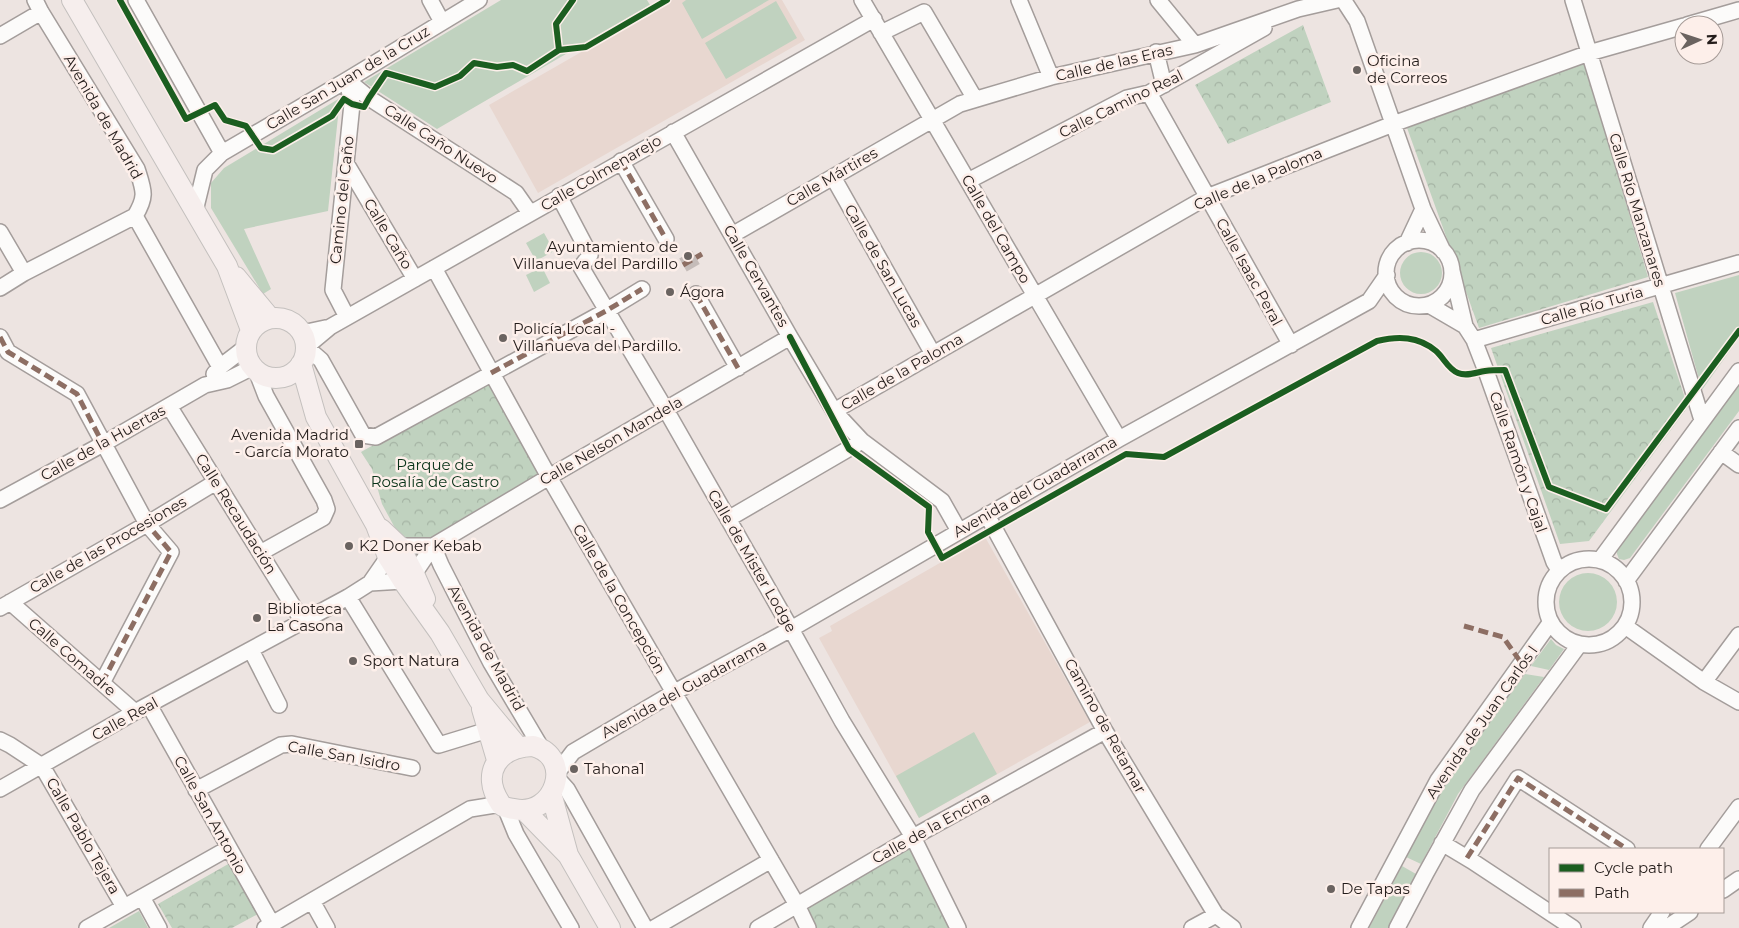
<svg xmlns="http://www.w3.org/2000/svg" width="1739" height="928" font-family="Montserrat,sans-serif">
	<defs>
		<pattern id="park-crowns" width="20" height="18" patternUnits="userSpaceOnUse" patternTransform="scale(1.25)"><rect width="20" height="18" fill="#c0d2bf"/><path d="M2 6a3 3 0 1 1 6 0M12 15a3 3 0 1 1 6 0" fill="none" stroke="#a5b4a4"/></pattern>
	</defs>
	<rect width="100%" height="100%" fill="#ede4e1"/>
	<path fill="#e8d7d0" d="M672 0H782L805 40 538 193 489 105Z
		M985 537 1090 722 919 818 819 638 832 631 830 626Z"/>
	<path fill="#c0d2bf" d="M501 0H647L650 5 437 129 364 82Z
		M686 0H769L702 39 682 3Z
		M776 1 797 38 726 79 705 43Z
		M340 98 328 211 244 229 271 289 263 294 211 208V183L224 168Z
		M544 233 554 251 536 261 526 243Z
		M1400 273a21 21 0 1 1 42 0a21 21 0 1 1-42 0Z
		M542 267 550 283 534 292 526 275Z
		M1739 275V338L1702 390 1675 293Z
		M1739 385V411L1630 558 1624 560 1619 559 1617 554V550Z
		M1559 602a29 29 0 1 1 58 0a29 29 0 1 1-58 0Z
		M1551 639 1556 645 1564 649 1549 670 1531 666Z
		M1525 674 1544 677 1458 794 1421 864 1406 857 1442 786Z
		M974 732 997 774 919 818 896 776Z
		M1402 866 1416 874 1388 928H1369Z
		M139 911 148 928H109Z"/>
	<path fill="url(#park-crowns)" d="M1303 25 1331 102 1228 144 1195 85Z
		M1584 62 1648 277 1479 328 1406 125Z
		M1653 302 1688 407 1589 541 1560 544 1491 348Z
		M489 380 543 474 434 540 402 541 382 504 372 469 361 452Z
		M913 837 958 928H808L797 905Z
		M230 863 258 914 232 928H172L158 904Z"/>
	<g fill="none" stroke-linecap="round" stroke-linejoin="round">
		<path stroke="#c5bcb9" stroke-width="15" stroke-dasharray="15 8" stroke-linecap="butt" d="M683 265 702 254"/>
		<g stroke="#a49d9b" stroke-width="18">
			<path id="minor" d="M35 0 41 12 137 169C144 191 147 196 135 216
				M136 0 222 153
				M430 0 442 22
				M862 0 1119 439
				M1019 0 1051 77
				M1158 0 1195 45
				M1573 0 1702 420
				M1344 1 1357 21 1423 209 1443 251
				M1687 25 1739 10
				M881 33 924 12 975 99
				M0 36 41 12
				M1156 52 1164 85
				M347 80 369 98 516 193 530 213
				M1149 93 1291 345
				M673 132 790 337 834 411 862 441 942 501 959 531
				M621 161 666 239
				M346 163 415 279
				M833 177 933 354
				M968 181 1127 98 1149 93 1264 28
				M559 196 590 255 581 267 666 410 791 629 842 721 913 837 958 928
				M195 211 205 170 222 153 347 80 479 0
				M135 216 220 367
				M0 232 24 273
				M732 235 960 104 1051 77 1195 45 1298 9 1337 0
				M1386 273a33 33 0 1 1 66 0a33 33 0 1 1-66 0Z
				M1407 243 1423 209
				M434 268 549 477 797 905 808 928
				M1452 271 1465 326 1474 340 1486 371 1554 562 1559 570
				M0 288 24 273 135 216
				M696 294 738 368
				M1429 305 1465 326
				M347 317 333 290 352 104 347 80
				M330 327 874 19
				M302 333 330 327 306 347 321 360 363 435 376 437 606 311 642 289
				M0 337 8 352 77 394 147 524 171 552 102 683
				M1474 340 1739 263
				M256 370 266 396 324 500 327 509 323 518 260 553
				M214 374 220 367 246 347
				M169 406 303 622
				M834 411 1207 197 1393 124 1589 53 1684 26
				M1721 452 1739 465
				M0 500 103 444 205 385 227 380 253 367
				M987 515 1105 731 1216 915 1233 928
				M728 519 862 441
				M399 546H433
				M433 546 441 565 491 663 542 749
				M1546 602a43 43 0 1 1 86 0a43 43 0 1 1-86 0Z
				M1600 560 1739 371
				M414 574 433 546 549 477 790 337
				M1626 581 1739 428
				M370 583 403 581
				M348 597 439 745 488 730
				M10 602 135 712
				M0 608 147 524 216 482
				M1625 626 1704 682 1739 702
				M251 650 279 705
				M1704 682 1739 635
				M149 705 272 924
				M0 740 10 745 42 766 124 907
				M557 773 573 752 673 693 791 629 1119 439 1369 301 1387 275
				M557 778 567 789 645 928
				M0 789 135 712 348 597 370 583 388 557
				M196 790 281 745 292 744 412 768
				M505 807 516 834 571 928
				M1442 843 1472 861 1573 928
				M1708 849 1739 807
				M1467 858 1518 778 1627 849
				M1723 890 1739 879
				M142 897 159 928
				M312 901 327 928
				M87 928 229 848
				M265 928 470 809 501 804
				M654 928 771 860
				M758 928 913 837 1105 731
				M1192 928 1216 915
				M1359 928 1438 780 1550 623
				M1397 928 1426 873 1472 790 1579 645
				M1651 928 1662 912
				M1666 928 1690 912"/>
		</g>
		<g stroke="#c4c0be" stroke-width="22">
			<path id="major" d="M72 0 227 266 251 330
				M236 277 270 318
				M246 348a30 30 0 1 1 60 0a30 30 0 1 1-60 0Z
				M301 364 316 417 376 525 388 557 403 581 440 633 479 700 518 747
				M381 529 399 546 414 574 425 599
				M482 709 497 760
				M533 746C575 757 555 818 514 809 509 808 503 808 500 803 480 772 499 747 533 746Z
				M551 793 568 855 610 928
				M525 811 567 854"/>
		</g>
		<use href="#minor" stroke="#fcfbfa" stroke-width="15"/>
		<use href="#major" stroke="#f6eeed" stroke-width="20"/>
		<path stroke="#8d6e63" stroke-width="5" stroke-dasharray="10 5" stroke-linecap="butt" d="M621 161 666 239
			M683 265 702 254
			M696 294 738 368
			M0 337 8 352 77 394 103 444
			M491 373 606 311 642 289
			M1464 626 1503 637 1522 664
			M102 683 171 552 147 524
			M1467 858 1518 778 1627 849"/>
		<g stroke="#fdefea" stroke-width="9">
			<path id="cycleway" d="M120 0 186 119 215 105 225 120 246 126 261 148 273 150 332 116 344 99 352 104 364 107 369 98 386 73 435 87 460 76 474 63 497 67 513 65 527 71 559 50 556 24 573 0
				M559 50 586 47 667 0
				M790 337 849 449 929 507 928 532 942 558 1126 454 1164 457 1377 341C1398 336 1418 336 1436 351 1444 358 1448 369 1458 373 1467 377 1477 372 1485 371 1492 370 1499 370 1505 370L1549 487 1606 509 1739 331"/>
		</g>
		<use href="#cycleway" stroke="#1b5e20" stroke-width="6"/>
	</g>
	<g fill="#6a6360" stroke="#fdefea" stroke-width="2">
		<circle cx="1357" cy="70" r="5"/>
		<circle cx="688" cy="256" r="5"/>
		<circle cx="670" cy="292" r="5"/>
		<circle cx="503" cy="338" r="5"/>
		<rect x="354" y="439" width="10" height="10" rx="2.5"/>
		<circle cx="349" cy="546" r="5"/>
		<circle cx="257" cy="618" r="5"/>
		<circle cx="353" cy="661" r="5"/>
		<circle cx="574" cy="769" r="5"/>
		<circle cx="1331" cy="889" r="5"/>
	</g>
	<g text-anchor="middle" stroke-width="5" stroke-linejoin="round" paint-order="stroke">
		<g font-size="15" fill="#241d1b" stroke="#fdefea" text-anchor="start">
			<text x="1367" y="66">Oficina<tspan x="1367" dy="17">de Correos</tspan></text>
			<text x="678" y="252" text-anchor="end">Ayuntamiento de<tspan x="678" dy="17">Villanueva del Pardillo</tspan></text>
			<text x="680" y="297">Ágora</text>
			<text x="513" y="334">Policía Local -<tspan x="513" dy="17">Villanueva del Pardillo.</tspan></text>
			<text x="349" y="440" text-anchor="end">Avenida Madrid<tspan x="349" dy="17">- García Morato</tspan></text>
			<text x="359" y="551">K2 Doner Kebab</text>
			<text x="267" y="614">Biblioteca<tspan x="267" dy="17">La Casona</tspan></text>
			<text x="363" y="666">Sport Natura</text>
			<text x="584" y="774">Tahona1</text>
			<text x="1341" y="894">De Tapas</text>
		</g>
		<g font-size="15" fill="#241d1b" stroke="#fdefea">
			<text transform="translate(1114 63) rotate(-13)" y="5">Calle de las Eras</text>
			<text transform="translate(348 78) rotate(-31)" y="5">Calle San Juan de la Cruz</text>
			<text transform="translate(1121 104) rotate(-26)" y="5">Calle Camino Real</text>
			<text transform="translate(103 117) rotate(60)" y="5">Avenida de Madrid</text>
			<text transform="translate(441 144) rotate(33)" y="5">Calle Caño Nuevo</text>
			<text transform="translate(601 173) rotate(-30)" y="5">Calle Colmenarejo</text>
			<text transform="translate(832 177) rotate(-30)" y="5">Calle Mártires</text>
			<text transform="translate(1258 179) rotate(-23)" y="5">Calle de la Paloma</text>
			<text transform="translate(342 200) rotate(-84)" y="5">Camino del Caño</text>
			<text transform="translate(1637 210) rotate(73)" y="5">Calle Río Manzanares</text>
			<text transform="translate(996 229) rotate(60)" y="5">Calle del Campo</text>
			<text transform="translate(388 234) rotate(59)" y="5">Calle Caño</text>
			<text transform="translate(883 266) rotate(60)" y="5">Calle de San Lucas</text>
			<text transform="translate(1249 272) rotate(61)" y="5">Calle Isaac Peral</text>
			<text transform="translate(756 276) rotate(60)" y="5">Calle Cervantes</text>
			<text transform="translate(1592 306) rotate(-16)" y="5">Calle Río Turia</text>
			<text transform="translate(902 372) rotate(-30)" y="5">Calle de la Paloma</text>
			<text transform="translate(611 441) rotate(-30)" y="5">Calle Nelson Mandela</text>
			<text transform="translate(103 443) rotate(-29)" y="5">Calle de la Huertas</text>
			<text transform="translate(1518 462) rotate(71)" y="5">Calle Ramón y Cajal</text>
			<text transform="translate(1035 487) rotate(-30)" y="5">Avenida del Guadarrama</text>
			<text transform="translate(236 514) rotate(58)" y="5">Calle Recaudación</text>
			<text transform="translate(108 545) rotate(-30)" y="5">Calle de las Procesiones</text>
			<text transform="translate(752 561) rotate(60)" y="5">Calle de Mister Lodge</text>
			<text transform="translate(619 599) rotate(60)" y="5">Calle de la Concepción</text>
			<text transform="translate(486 648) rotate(61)" y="5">Avenida de Madrid</text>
			<text transform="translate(72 657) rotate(41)" y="5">Calle Comadre</text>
			<text transform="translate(684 689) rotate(-29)" y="5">Avenida del Guadarrama</text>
			<text transform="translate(125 719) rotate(-29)" y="5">Calle Real</text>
			<text transform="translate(1482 722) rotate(-55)" y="5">Avenida de Juan Carlos I</text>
			<text transform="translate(1105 726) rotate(61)" y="5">Camino de Retamar</text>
			<text transform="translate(344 756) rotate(10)" y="5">Calle San Isidro</text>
			<text transform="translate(210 815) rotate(61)" y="5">Calle San Antonio</text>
			<text transform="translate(931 828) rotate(-29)" y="5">Calle de la Encina</text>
			<text transform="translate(83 836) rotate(60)" y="5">Calle Pablo Tejera</text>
		</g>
		<g font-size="15" fill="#0a3319" stroke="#fdefea">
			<text x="435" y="470">Parque de<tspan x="435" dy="17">Rosalía de Castro</tspan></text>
		</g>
	</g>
	<rect x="1549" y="848" width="175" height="65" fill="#fdefea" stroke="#a69b97"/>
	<rect x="1559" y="864" width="25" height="8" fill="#1b5e20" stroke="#a69b97"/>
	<text x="1594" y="873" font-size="15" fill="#241d1b">Cycle path</text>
	<rect x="1559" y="889" width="25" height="8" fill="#8d6e63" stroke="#a69b97"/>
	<text x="1594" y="898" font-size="15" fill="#241d1b">Path</text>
	<g transform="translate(1699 40) rotate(87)"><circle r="24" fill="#fdefea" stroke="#a69b97"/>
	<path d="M0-4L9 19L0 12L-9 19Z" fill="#6a6360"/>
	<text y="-8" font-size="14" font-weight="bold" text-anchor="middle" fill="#241d1b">N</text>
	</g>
</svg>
